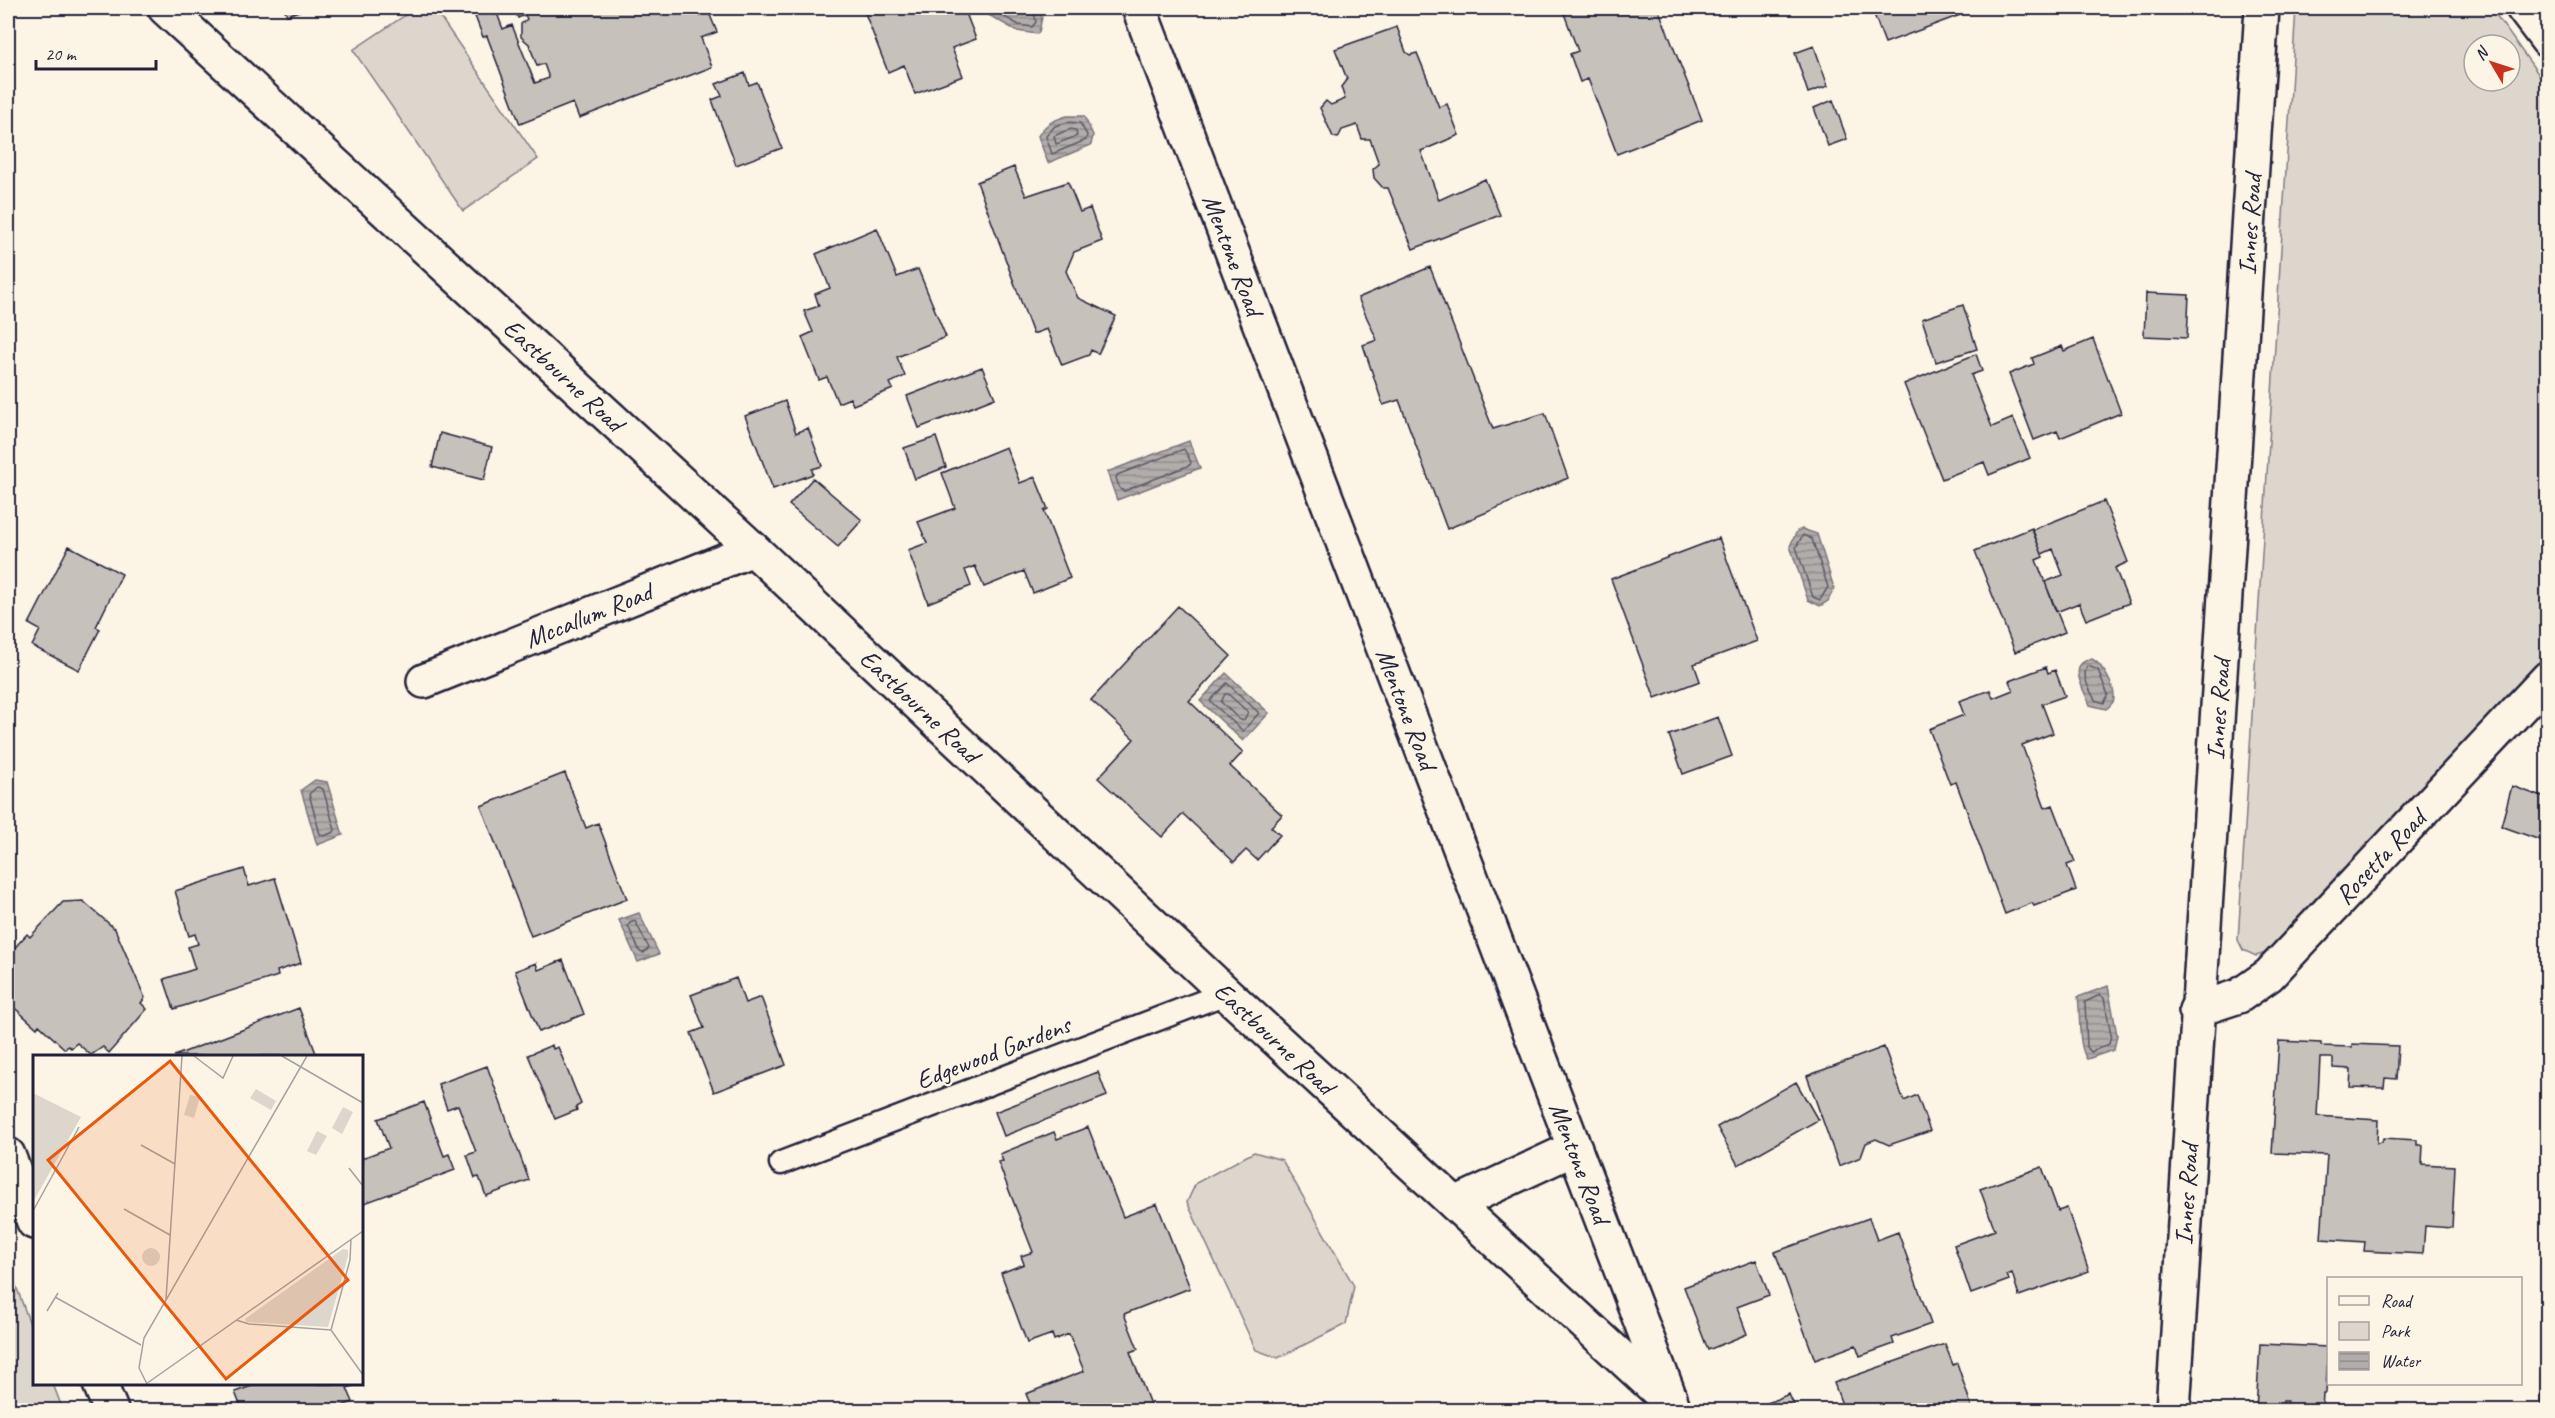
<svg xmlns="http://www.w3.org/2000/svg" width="2555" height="1418" font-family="Caveat,sans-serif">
	<defs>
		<pattern id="water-rules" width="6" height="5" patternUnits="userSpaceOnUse" patternTransform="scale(1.5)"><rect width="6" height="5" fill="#b2adab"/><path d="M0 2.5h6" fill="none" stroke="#908c8c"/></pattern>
	</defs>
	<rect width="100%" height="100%" fill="#fcf5e5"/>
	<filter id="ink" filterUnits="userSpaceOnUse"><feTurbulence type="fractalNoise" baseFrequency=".0167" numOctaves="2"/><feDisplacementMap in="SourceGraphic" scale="12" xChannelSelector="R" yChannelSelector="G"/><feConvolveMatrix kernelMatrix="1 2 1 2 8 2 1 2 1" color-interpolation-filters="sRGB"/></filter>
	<g filter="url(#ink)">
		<path fill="#dcd6cc" stroke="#7f7c84" stroke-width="1.5" fill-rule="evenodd" d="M416 8H434L538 159 463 211 353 50Z
			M2296 8H2491L2547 86V655L2269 952 2256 956 2243 950 2238 940ZM2474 45H2510V81H2474Z
			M1254 1152 1282 1160 1354 1286 1346 1324 1278 1358 1256 1350 1187 1202 1196 1183Z
			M8 1264 34 1335V1384H53L63 1410H8Z"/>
		<path fill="url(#water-rules)" stroke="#78757e" stroke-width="1.5" d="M987 8H1037L1042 17 1039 32 1037 34 1017 31 987 14Z
			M1067 116H1084L1093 135 1091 145 1048 163 1038 136C1046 123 1054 120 1067 116Z
			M1189 441 1200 468 1117 500 1107 472Z
			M1802 529 1817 534 1834 588 1828 601 1820 606 1808 600 1790 546 1797 531Z
			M2092 659C2102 664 2118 690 2113 702 2113 702 2107 709 2106 709L2090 705C2084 690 2066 663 2092 659Z
			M1226 673 1269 713 1243 741 1200 701Z
			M315 780 327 782 343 835 317 845 301 790Z
			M639 913 659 954 638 962 619 920Z
			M2108 986 2117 1035 2114 1050 2087 1059C2077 1044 2081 1016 2078 997Z"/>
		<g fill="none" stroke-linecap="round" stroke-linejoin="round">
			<path stroke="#5c5a68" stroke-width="1.5" d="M993 8 994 11 1019 25 1032 27 1036 22 1033 8
				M1068 122 1080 123 1087 135 1086 140 1052 154 1046 136 1055 126Z
				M1070 129 1076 130 1077 136 1056 144 1054 136Z
				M1184 449 1191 462 1190 465 1124 491 1120 489 1116 478 1117 475Z
				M1803 535 1812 539 1828 587 1820 600 1813 597 1796 547Z
				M2088 666 2098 670 2108 695 2104 703 2095 700C2090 690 2080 675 2088 666Z
				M1227 683 1259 713 1243 731 1210 701Z
				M1225 694H1228L1248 712 1244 720H1240L1221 702Z
				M317 787 323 789 335 830 334 832 324 836 320 834 309 794Z
				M635 921 649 948 644 953 640 952 628 926 630 923Z
				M2100 995 2104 998 2111 1035 2109 1044 2091 1052 2087 1047 2085 1002Z"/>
		</g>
		<path fill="#c6c1bb" stroke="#22223b" stroke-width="1.5" d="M284 8H308L287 15Z
			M482 8H495L503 29 512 25 535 83 549 78 544 64 537 66 529 44 521 37V24L527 19 525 15 518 18 514 8H707L717 32 701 38 712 67 579 118 573 103 520 124 487 36 483 37 473 11Z
			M863 8H964L976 39 952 48 963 76 915 94 904 65 888 72Z
			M1562 8H1658L1702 120 1617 154 1588 79 1580 82 1570 54 1578 51Z
			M1876 8H1979L1885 43 1872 9Z
			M1397 27 1406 52 1410 55 1417 53 1439 107 1447 104 1459 135 1421 151 1439 200 1485 179 1500 215 1413 249 1388 188H1383L1374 178 1373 169 1379 164 1370 139H1362L1357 125 1342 130 1338 138 1333 137 1320 108 1326 101 1331 105 1345 99 1341 87 1347 79 1335 49Z
			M1814 46 1828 86 1808 93 1795 53Z
			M745 73 749 85 757 82 782 148 736 165 712 100 722 96 716 84Z
			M1833 100 1847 139 1828 146 1814 108Z
			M1014 167 1026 196 1068 182 1080 212 1090 208 1102 241 1074 252 1066 271 1078 298 1116 316 1098 354 1091 350 1089 355 1062 365 1047 329 1033 334 977 182Z
			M877 228 897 277 918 269 946 337 897 357 905 376 890 383 893 389 853 405 850 398 838 403 827 377 819 380 802 337 813 332 804 311 819 306 815 294 830 288 816 254Z
			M1430 267 1493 429 1545 413 1568 478 1447 529 1399 400 1383 405 1363 345 1377 340 1358 298Z
			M2146 293 2189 295 2187 338 2144 336Z
			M1963 305 1977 349 1936 362 1922 319Z
			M2093 339 2121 413 2060 438 2057 431 2034 440 2009 374 2034 364 2032 358 2062 346 2064 351Z
			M1976 354 1982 371 1971 375 1992 427 2013 418 2030 458 1989 475 1984 462 1942 479 1904 384Z
			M982 367 995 398 919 428 907 396Z
			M785 401 796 433 808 428 822 466 812 469 813 474 773 489 745 416Z
			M440 433 492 447 484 480 432 467Z
			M936 437 946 467 915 479 904 448Z
			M1006 447 1020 483 1035 477 1048 509 1044 511 1070 578 1033 593 1024 571 984 587 975 566 965 570 971 586 928 603 908 550 927 543 918 522 955 508 942 473Z
			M813 478 862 520 838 547 789 505Z
			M2104 501 2128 562 2115 568 2129 603 2086 620 2079 603 2056 612 2045 582 2063 575 2053 549 2042 554 2032 530Z
			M2032 528 2043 557 2036 560 2065 632 2015 652 1975 551Z
			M1719 538 1757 641 1694 664 1700 681 1655 698 1611 579Z
			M69 546 122 574 96 627 100 629 79 670 32 646 40 630 29 624Z
			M1178 606 1231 656 1189 701 1243 752 1230 766 1282 815 1271 827 1280 835 1257 860 1246 850 1234 862 1183 814 1162 837 1098 778 1134 739 1091 700Z
			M2046 667 2048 673 2055 670 2065 696 2042 704 2053 733 2022 745 2045 808 2053 805 2075 862 2067 865 2076 890 2034 906 2032 903 2005 914 1956 782 1950 784 1929 729 1964 715 1959 701 1990 690 1993 698 2013 690 2009 681Z
			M1718 717 1732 756 1683 774 1669 735Z
			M565 773 586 828 598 823 627 899 531 936 481 806Z
			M2512 786 2548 799V819L2540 840 2501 826Z
			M244 869 249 886 275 878 301 963 277 971 278 976 174 1009 164 979 195 969 188 947 198 944 195 934 189 936 175 891Z
			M83 901 115 929 145 998 141 1003 147 1009 109 1053 103 1047 91 1055 77 1043 71 1048 68 1046 65 1049 39 1025 37 1028 8 1002V955L27 934 30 937 63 902Z
			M563 960 584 1014 539 1032 515 971 536 963 538 970Z
			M736 978 745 1003 761 997 786 1065 714 1092 691 1033 704 1028 691 995Z
			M299 1008 317 1056H174Z
			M2279 1041 2321 1043V1046L2352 1047V1044L2398 1046 2396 1079 2385 1078 2384 1088 2350 1087 2351 1069 2333 1068V1058H2320L2317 1116 2378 1120 2377 1143 2382 1142 2383 1138 2417 1140V1145H2423L2422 1164 2455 1166 2452 1228 2425 1226 2423 1254 2364 1251 2365 1242 2321 1239 2327 1155 2272 1153Z
			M552 1045 553 1049 558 1047 581 1104 576 1107 577 1110 555 1119 528 1055Z
			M1884 1047 1904 1101 1917 1095 1930 1131 1889 1145 1876 1139 1866 1143 1861 1157 1839 1166 1807 1076Z
			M487 1066 529 1180 486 1196 479 1177 475 1178 467 1155 476 1152 458 1105 447 1109 438 1084Z
			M1098 1072 1107 1096 1004 1136 995 1112Z
			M1796 1082 1818 1120 1738 1165 1717 1127Z
			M424 1102 444 1156 449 1154 455 1170 362 1204V1158L389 1148 378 1119Z
			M1088 1127 1123 1217 1157 1204 1190 1288 1124 1314 1138 1349 1130 1352 1151 1407 1143 1410H1033L1026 1394 1084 1371 1069 1334 1054 1340 1052 1334 1027 1343 1001 1273 1024 1264 1021 1256 1033 1252 998 1162 1003 1161 1000 1154 1054 1132 1057 1139Z
			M2042 1167 2058 1211 2067 1208 2089 1271 2019 1296 2012 1273 2007 1275 2009 1280 1971 1294 1954 1245 1995 1230 1980 1189Z
			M1869 1218 1877 1240 1898 1232 1931 1324 1892 1338 1894 1344 1860 1356 1856 1345 1815 1360 1775 1252Z
			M1756 1260 1769 1295 1737 1307 1747 1334 1708 1350 1684 1287Z
			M1945 1344 1953 1365 1957 1363 1972 1408 1969 1410H1844L1834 1383Z
			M2260 1344 2328 1347 2326 1393H2323L2322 1410H2287V1401H2283V1410H2256Z
			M2541 1374H2548V1410H2541Z
			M257 1384H359L347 1388 353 1402 331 1410H242L235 1392Z
			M1789 1394 1796 1410H1751Z"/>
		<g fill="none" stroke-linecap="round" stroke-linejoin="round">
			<g stroke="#22223b" stroke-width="27">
				<path id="service" d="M781 1163 1226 993"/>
			</g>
			<g stroke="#22223b" stroke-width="38">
				<g id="minor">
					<path id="s1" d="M165 8 753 549 1226 993 1672 1404"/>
					<path id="s2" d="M1139 8 1670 1398"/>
					<path d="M2523 8 2548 41"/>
					<path id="s3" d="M424 681 753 549"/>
					<path id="s4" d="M2196 1010 2239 996 2269 975 2548 678"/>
					<path d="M8 1155 34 1222"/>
					<path d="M1455 1204 1575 1148"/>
					<path d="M100 1384 111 1410"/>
				</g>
			</g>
			<g stroke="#22223b" stroke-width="38">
				<g id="tertiary">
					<path id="s5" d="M2173 1410C2200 943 2236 475 2262 8"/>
				</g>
			</g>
			<use href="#service" stroke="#fcf5e5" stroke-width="22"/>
			<use href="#minor" stroke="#fcf5e5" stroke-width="33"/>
			<use href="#tertiary" stroke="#fcf5e5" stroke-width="33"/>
		</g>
	</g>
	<g text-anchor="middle" stroke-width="4.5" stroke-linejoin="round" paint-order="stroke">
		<g font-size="26" fill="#22223b" stroke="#fcf5e5">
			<text dy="9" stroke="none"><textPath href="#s5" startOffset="1188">Innes Road</textPath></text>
			<text dy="9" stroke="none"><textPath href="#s2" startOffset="264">Mentone Road</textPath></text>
			<text dy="9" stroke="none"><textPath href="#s1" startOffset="542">Eastbourne Road</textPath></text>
			<text dy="9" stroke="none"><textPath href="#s3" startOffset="177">Mccallum Road</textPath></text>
			<text dy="9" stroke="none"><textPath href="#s1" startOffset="1028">Eastbourne Road</textPath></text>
			<text dy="9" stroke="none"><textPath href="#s2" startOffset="750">Mentone Road</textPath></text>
			<text dy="9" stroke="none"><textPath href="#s5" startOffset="702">Innes Road</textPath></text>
			<text dy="9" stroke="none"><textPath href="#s4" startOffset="244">Rosetta Road</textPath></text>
			<text dy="9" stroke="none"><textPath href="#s1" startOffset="1514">Eastbourne Road</textPath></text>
			<text transform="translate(993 1052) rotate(-21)" y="9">Edgewood Gardens</text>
			<text dy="9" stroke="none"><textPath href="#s2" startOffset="1236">Mentone Road</textPath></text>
			<text dy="9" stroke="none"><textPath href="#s5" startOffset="216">Innes Road</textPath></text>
		</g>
	</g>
	<g transform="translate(33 1055)">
		<rect width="330" height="330" fill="#fcf5e5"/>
		<path d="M223 34 243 46 238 55 217 43ZM0 38 48 62 0 147ZM157 40 167 42 161 63 151 60ZM310 52 320 57 309 79 299 73ZM284 76 294 81 283 100 274 96ZM109 202a9 9 0 1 1 18 0a9 9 0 1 1-18 0ZM310 194 315 195V201L295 272 213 267 212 264Z" fill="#dcd6cc"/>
		<path fill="none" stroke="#a5a1a1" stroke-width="1.5" d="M161 1 190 23 200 1M249 1 330 48M108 90 142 109M316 113 330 131M91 154 137 180M0 156 46 72M22 242 108 290M133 244 149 1M14 256 25 238M203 265 216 269 298 275M298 275 317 205 318 184M298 275 330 320M113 329 330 176M114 329 106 313 111 283 274 1"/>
		<path fill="#e8590c" fill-opacity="0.15" stroke="#e8590c" stroke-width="3" d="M137 6 315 225 193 324 15 105Z"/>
		<rect width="330" height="330" fill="none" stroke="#22223b" stroke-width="3"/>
	</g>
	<rect width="2555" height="1418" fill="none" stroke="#fcf5e5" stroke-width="30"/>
	<rect x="15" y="15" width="2525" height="1388" fill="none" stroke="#22223b" stroke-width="2" filter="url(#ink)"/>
	<rect x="2327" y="1277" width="195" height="108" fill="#fcf5e5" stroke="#a5a1a1" stroke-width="1.5"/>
	<rect x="2339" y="1296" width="30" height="9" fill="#fcf5e5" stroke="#a5a1a1" stroke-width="1.5"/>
	<text x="2381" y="1307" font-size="18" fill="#22223b">Road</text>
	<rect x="2339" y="1322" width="30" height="18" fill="#dcd6cc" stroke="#a5a1a1" stroke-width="1.5"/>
	<text x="2381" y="1337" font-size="18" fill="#22223b">Park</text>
	<rect x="2339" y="1352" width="30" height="18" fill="url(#water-rules)" stroke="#a5a1a1" stroke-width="1.5"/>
	<text x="2381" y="1367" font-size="18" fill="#22223b">Water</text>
	<g transform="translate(2492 63) rotate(309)"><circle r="28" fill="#fcf5e5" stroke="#a5a1a1" stroke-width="1.5"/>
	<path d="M0-4.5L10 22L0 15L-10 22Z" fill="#c8321e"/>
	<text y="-9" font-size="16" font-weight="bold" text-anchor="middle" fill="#22223b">N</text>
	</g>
	<path d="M36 60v9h120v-9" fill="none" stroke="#22223b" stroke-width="3"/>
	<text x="45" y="60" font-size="18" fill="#22223b" stroke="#fcf5e5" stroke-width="4.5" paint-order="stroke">20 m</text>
</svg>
